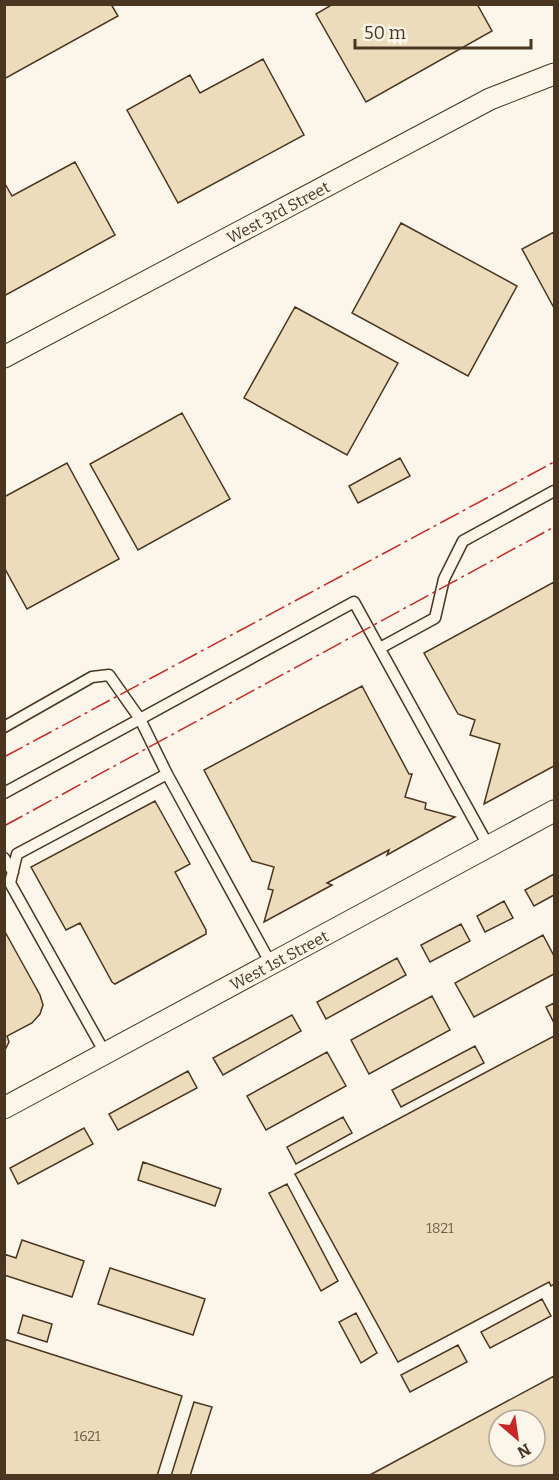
<svg xmlns="http://www.w3.org/2000/svg" width="559" height="1480" font-family="Bitter,serif">
	<rect width="100%" height="100%" fill="#fbf6e9"/>
	<path fill="#ecdcbc" stroke="#4a3520" stroke-width="1.5" fill-rule="evenodd" d="M4 4H111L118 16 4 79Z
		M333 4H477L492 31 366 102 316 14Z
		M263 59 304 135 178 203 127 110 190 75 200 93Z
		M75 162 115 235 4 296V182L12 196Z
		M401 223 517 286 468 376 352 313Z
		M554 232V308L522 249Z
		M295 307 398 363 347 455 244 398Z
		M182 413 230 499 138 550 90 464Z
		M400 458 410 476 358 503 349 486Z
		M67 463 119 559 27 609 4 567V497Z
		M554 582V766L484 804 500 744 470 735 475 720 458 714 424 653Z
		M362 686 409 774H412L405 797 426 803 425 809 455 817 387 855 389 850 327 883 332 885 264 922 273 890 268 889 274 867 252 861 204 770Z
		M155 801 190 864 175 872 206 930V934L115 984 112 982 80 923 66 930 31 867Z
		M554 874V895L534 906 525 890Z
		M504 901 513 918 485 932 477 916Z
		M461 924 470 941 430 962 421 945Z
		M4 930 40 995 43 1005 40 1014 32 1023 7 1036 9 1042 4 1052Z
		M543 935 554 956V974L474 1017 455 983Z
		M397 958 406 975 326 1019 317 1002Z
		M432 996 450 1030 369 1074 351 1040Z
		M554 1003V1023L546 1007Z
		M292 1015 301 1031 223 1075 213 1058Z
		M554 1036V1284L551 1286 549 1282 398 1362 295 1174Z
		M475 1046 484 1063 401 1107 392 1090Z
		M327 1052 346 1086 266 1130 247 1096Z
		M188 1071 197 1088 118 1130 109 1114Z
		M343 1117 352 1133 296 1164 287 1147Z
		M84 1128 93 1144 18 1184 10 1168Z
		M143 1162 221 1189 215 1206 138 1180Z
		M287 1184 338 1281 321 1291 269 1193Z
		M22 1240 84 1261 72 1297 4 1275V1254L16 1258Z
		M110 1268 205 1299 193 1335 98 1304Z
		M542 1299 551 1316 490 1348 481 1332Z
		M356 1313 377 1353 361 1363 339 1322Z
		M23 1315 52 1324 47 1342 18 1333Z
		M4 1339 182 1396 157 1476H4Z
		M458 1345 467 1362 410 1392 401 1375Z
		M554 1376V1476H368ZM499 1420H535V1456H499Z
		M194 1402 212 1407 190 1476H171Z"/>
	<g fill="none" stroke-linecap="round" stroke-linejoin="round">
		<g stroke="#4a3520" stroke-width="13">
			<path id="lane" d="M380 648 435 618 444 579 463 541 554 491
				M4 727 92 677 109 675 140 719 4 793
				M167 774 140 719 354 602 489 847
				M4 858 13 872
				M105 1053 10 883 17 854 167 774 271 964"/>
		</g>
		<g stroke="#4a3520" stroke-width="23">
			<path id="street" d="M4 357 490 99 554 74
				M4 1108 554 811"/>
		</g>
		<use href="#lane" stroke="#fbf6e9" stroke-width="10"/>
		<use href="#street" stroke="#fbf6e9" stroke-width="21"/>
		<path stroke="#c62828" stroke-width="1.5" stroke-dasharray="21 4.5 3 4.5" stroke-linecap="butt" d="M4 757 554 462
			M4 826 554 527"/>
	</g>
	<g text-anchor="middle" stroke-width="4.5" stroke-linejoin="round" paint-order="stroke">
		<g font-size="14" fill="#725f47">
			<text x="440" y="1233">1821</text>
			<text x="87" y="1441">1621</text>
		</g>
		<g font-size="16" fill="#4a3520" stroke="#fbf6e9">
			<text transform="translate(278 212) rotate(-28)" y="6">West 3rd Street</text>
			<text transform="translate(279 960) rotate(-28)" y="6">West 1st Street</text>
		</g>
	</g>
	<rect width="559" height="1480" fill="none" stroke="#4a3520" stroke-width="12"/>
	<g transform="translate(517 1438) rotate(151)"><circle r="28" fill="#fbf6e9" stroke="#b4a999" stroke-width="1.5"/>
	<path d="M0-4.5L10 22L0 15L-10 22Z" fill="#c62828"/>
	<text y="-9" font-size="16" font-weight="bold" text-anchor="middle" fill="#4a3520">N</text>
	</g>
	<path d="M355 39v9h176v-9" fill="none" stroke="#4a3520" stroke-width="3"/>
	<text x="364" y="39" font-size="18" fill="#4a3520" stroke="#fbf6e9" stroke-width="4.5" paint-order="stroke">50 m</text>
</svg>
